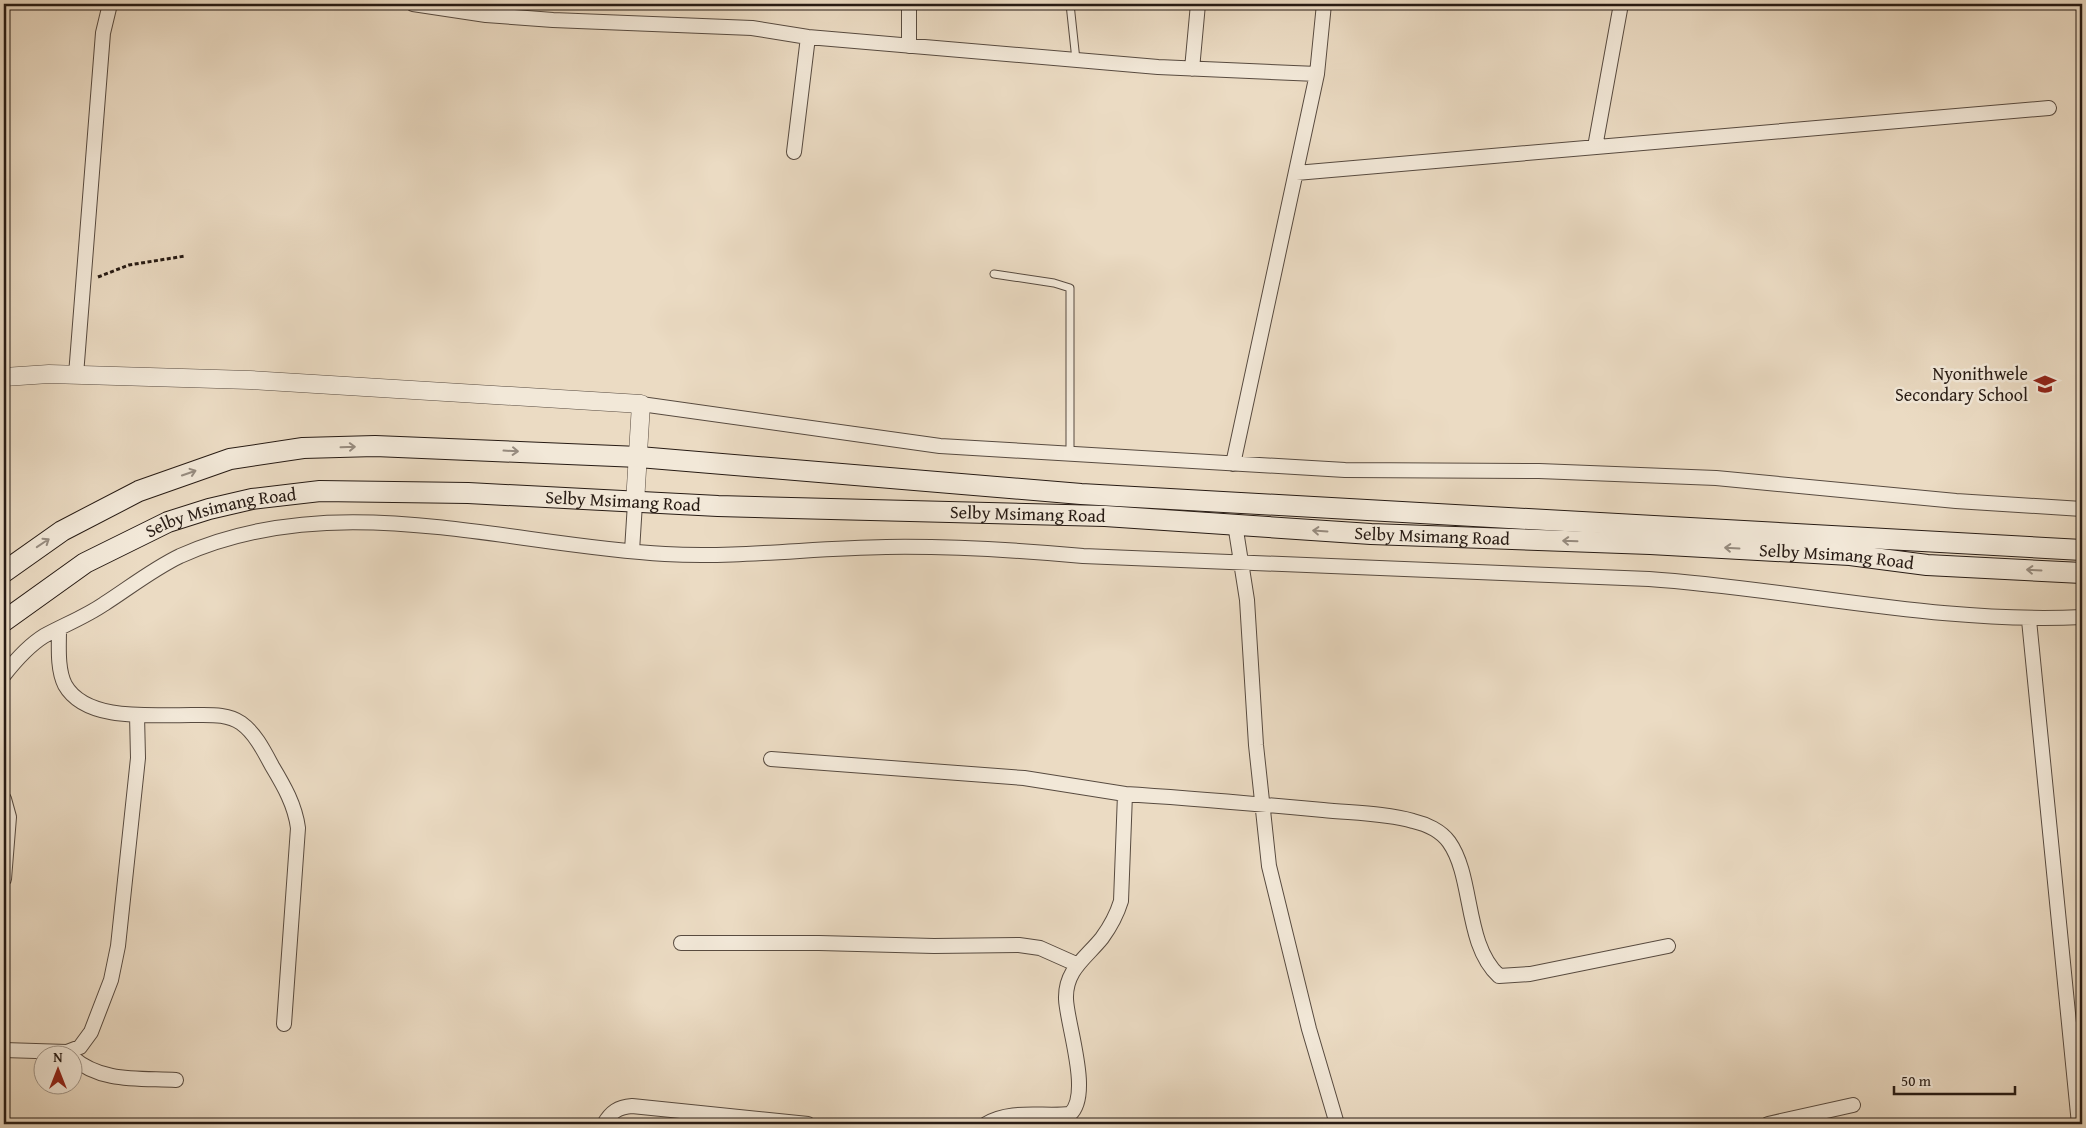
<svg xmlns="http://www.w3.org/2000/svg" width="2086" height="1128" font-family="'Gentium Book Plus',serif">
	<rect width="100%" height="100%" fill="#ebdbc3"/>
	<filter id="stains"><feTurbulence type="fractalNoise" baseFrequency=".004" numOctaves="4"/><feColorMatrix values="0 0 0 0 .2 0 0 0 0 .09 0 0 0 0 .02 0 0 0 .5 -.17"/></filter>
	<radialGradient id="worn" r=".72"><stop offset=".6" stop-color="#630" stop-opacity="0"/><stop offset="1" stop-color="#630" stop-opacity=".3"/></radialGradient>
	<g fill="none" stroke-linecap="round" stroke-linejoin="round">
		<g stroke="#584b40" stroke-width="9">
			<path id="service" d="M1070 4 1076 60
				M994 274 1054 283 1070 288V454"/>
		</g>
		<g stroke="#584b40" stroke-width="16">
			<path id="minor" d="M413 4 486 15 553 20 752 28 808 37 1158 67 1317 74
				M909 4V46
				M1192 69 1198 4
				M1595 147 1621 4
				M794 152 808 37
				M1296 173 2049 108
				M76 375 103 33 110 4
				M641 404 940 446 1345 470 1539 471 1716 478 1956 501 2082 509
				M1233 464 1317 74 1324 4
				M1235 524 1247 600 1256 745 1269 866 1309 1029 1337 1124
				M632 551 635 503
				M2029 620 2079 1124
				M59 629C59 646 57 669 65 685 87 724 159 714 197 715 211 715 228 714 241 723 255 733 264 751 272 766 284 786 295 805 298 828L284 1024
				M4 675C15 661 28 646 44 636 64 625 85 617 104 604 129 588 153 569 180 556 335 486 505 545 665 554 739 558 812 548 886 547 952 546 1017 550 1083 556L1649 579C1794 589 1937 624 2082 617
				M771 759 1024 778 1125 794
				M4 799 9 817 4 879
				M681 943H819L934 946 1019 945 1040 948 1076 964
				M4 1050 67 1052 80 1047 91 1032 111 980 118 946 138 758 137 715
				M72 1057C101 1083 140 1078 176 1080
				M604 1124C611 1112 618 1107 632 1106L808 1124
				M986 1124C1011 1109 1042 1117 1070 1114 1092 1095 1067 1025 1066 999 1065 970 1086 958 1102 938 1110 927 1117 914 1121 901L1125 794C1191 798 1257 804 1323 810 1352 813 1385 813 1413 821 1426 824 1441 831 1449 842 1474 877 1464 944 1499 976L1530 974 1668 946
				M1768 1124 1853 1105"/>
		</g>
		<g stroke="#584b40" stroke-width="19">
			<path id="tertiary" d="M4 377 49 374 250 380 641 404 635 503"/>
		</g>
		<g stroke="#271b14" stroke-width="22">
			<g id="secondary">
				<path d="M4 572 62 531 139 491 230 459 303 448 375 446 639 457 1081 494 2082 550"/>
				<path id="s1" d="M4 621 85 563 168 522 209 509 252 499 320 491 468 493 718 506 1105 516 1371 534 1650 544 1850 555 1927 565 2082 573"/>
			</g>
		</g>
		<path stroke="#271b14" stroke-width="3" stroke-dasharray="4 2.5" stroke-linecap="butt" d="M98 277 129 265 185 256"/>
		<use href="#service" stroke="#f2e8d8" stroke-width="7"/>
		<use href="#minor" stroke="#f2e8d8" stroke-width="14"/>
		<use href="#tertiary" stroke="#f2e8d8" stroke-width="18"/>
		<use href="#secondary" stroke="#f2e8d8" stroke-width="20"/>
	</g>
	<defs><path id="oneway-shaft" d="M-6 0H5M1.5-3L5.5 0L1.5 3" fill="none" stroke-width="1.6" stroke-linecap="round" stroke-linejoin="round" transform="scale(1.25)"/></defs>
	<g stroke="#978c80">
		<use href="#oneway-shaft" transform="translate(348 447) rotate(-2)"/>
		<use href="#oneway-shaft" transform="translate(511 451) rotate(3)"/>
		<use href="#oneway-shaft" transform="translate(189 473) rotate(-19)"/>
		<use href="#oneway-shaft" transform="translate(1320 531) rotate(-176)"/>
		<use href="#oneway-shaft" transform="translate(1570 541) rotate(-178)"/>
		<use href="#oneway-shaft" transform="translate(43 543) rotate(-34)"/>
		<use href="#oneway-shaft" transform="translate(1732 548) rotate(-177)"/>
		<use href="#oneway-shaft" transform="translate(2034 570) rotate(-177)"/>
	</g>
	<defs>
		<g id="school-bare" transform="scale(1.725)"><path d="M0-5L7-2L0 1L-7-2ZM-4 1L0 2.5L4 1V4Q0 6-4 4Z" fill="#8f2418" stroke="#f2e8d8" stroke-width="2.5" paint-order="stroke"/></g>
	</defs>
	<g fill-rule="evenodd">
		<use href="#school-bare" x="2045" y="384"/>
	</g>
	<g text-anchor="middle" stroke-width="5" stroke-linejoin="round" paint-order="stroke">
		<g font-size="18" fill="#271b14" stroke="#f2e8d8" text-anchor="end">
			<text x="2028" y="380">Nyonithwele<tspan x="2028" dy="21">Secondary School</tspan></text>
		</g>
		<g font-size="18" fill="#271b14" stroke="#f2e8d8">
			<text dy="6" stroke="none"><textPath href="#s1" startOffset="651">Selby Msimang Road</textPath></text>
			<text dy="6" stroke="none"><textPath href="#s1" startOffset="246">Selby Msimang Road</textPath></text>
			<text dy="6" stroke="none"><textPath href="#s1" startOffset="1056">Selby Msimang Road</textPath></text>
			<text dy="6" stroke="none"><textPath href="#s1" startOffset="1461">Selby Msimang Road</textPath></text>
			<text dy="6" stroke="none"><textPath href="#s1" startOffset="1866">Selby Msimang Road</textPath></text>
		</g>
	</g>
	<rect width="2086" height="1128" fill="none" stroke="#ebdbc3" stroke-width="20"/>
	<rect x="5" y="5" width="2076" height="1118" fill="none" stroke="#271b14" stroke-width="2.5"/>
	<rect x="10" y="10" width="2066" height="1108" fill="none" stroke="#271b14"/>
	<g transform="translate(58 1070)"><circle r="24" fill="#f2e8d8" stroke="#a1968a"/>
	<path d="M0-4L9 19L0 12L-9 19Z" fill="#8f2418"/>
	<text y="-8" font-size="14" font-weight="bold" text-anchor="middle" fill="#271b14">N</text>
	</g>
	<path d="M1894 1086v8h121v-8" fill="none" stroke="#271b14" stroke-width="2.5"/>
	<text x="1901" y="1086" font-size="15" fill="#271b14" stroke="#f2e8d8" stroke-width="4" paint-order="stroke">50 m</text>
	<rect width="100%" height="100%" filter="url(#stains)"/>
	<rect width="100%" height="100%" fill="url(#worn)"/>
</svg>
